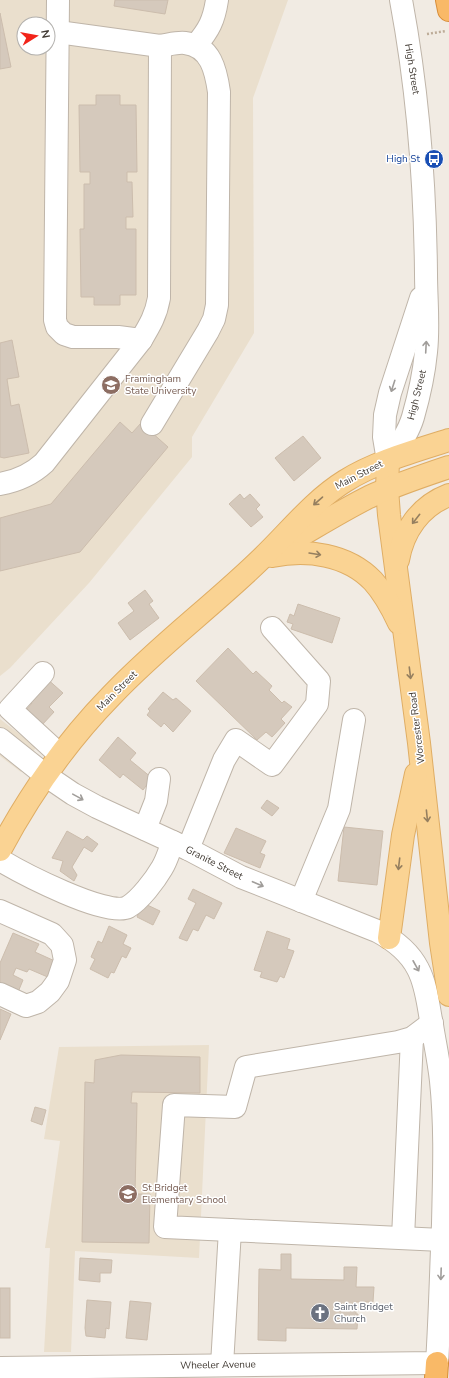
<svg xmlns="http://www.w3.org/2000/svg" width="449" height="1378" viewBox="0 0 449 1378" font-family="'Nunito Sans',sans-serif">
  <style>
    .education { fill: #eadfcd; fill-rule: evenodd }
    .building { fill: #d5c9bc; stroke: #ccbdad }
    .lines { fill: none; stroke-linecap: round; stroke-linejoin: round }
    .minor-casing { stroke: #bfb5a9; stroke-width: 24 }
    .major-casing { stroke: #dfad64; stroke-width: 24 }
    .highway-casing { stroke: #d78c37; stroke-width: 24 }
    .path { stroke: #bdac98; stroke-width: 2.5; stroke-dasharray: 2 2; stroke-linecap: butt }
    .minor { stroke: #fff; stroke-width: 22 }
    .major { stroke: #fad393; stroke-width: 22 }
    .highway { stroke: #f9b967; stroke-width: 22 }
    .oneway { stroke: #a09d9a }
    .oneway2 { stroke: #957f5f }
    .labels { text-anchor: middle; dominant-baseline: central; stroke-width: 3; stroke-linejoin: round; paint-order: stroke }
    .street-label { font-size: 10px; fill: #423b34; stroke: #fff }
    .transit-label { font-size: 10px; fill: #164399; stroke: #fff; text-anchor: end }
    .education-label { font-size: 10px; fill: #785e54; stroke: #fff; text-anchor: start }
    .worship-label { font-size: 10px; fill: #5b616d; stroke: #fff; text-anchor: start }
  </style>
  <rect width="100%" height="100%" fill="#f1ebe3"/>
  <!-- education -->
  <g class="education">
    <path d="M0 0H288L253 98 254 333 192 437V457L89 583 10 668 0 676ZM24 24H48V48H24Z"/>
    <polygon points="0,719 36,747 21,772 0,756"/>
    <polygon points="209,1045 199,1258 75,1251 71,1352 44,1352 50,1248 45,1248 60,1141 44,1139 59,1047"/>
  </g>
  <!-- building -->
  <g class="building">
    <polygon points="115,0 168,0 165,14 114,6"/>
    <polygon points="0,13 11,67 0,69"/>
    <polygon points="96,95 120,95 120,105 136,105 137,172 127,172 127,182 132,182 133,217 126,217 126,229 136,229 136,295 120,295 120,305 94,305 94,297 81,297 80,229 84,229 84,184 90,184 90,172 80,172 79,105 96,105"/>
    <polygon points="12,340 19,377 7,379 11,406 19,404 29,453 4,458 0,457 0,343"/>
    <polygon points="120,422 132,433 141,423 168,447 80,552 0,571 0,518 51,504"/>
    <polygon points="303,436 321,458 294,481 275,458"/>
    <polygon points="240,494 244,499 250,494 260,505 256,509 263,517 251,527 229,504"/>
    <polygon points="145,590 153,601 149,604 159,618 130,640 118,623 134,611 128,603"/>
    <polygon points="298,604 340,618 332,643 291,629 293,624 287,622 290,614 294,616"/>
    <polygon points="228,648 253,674 256,671 272,686 269,690 282,703 284,701 292,707 281,719 285,723 272,737 266,732 257,740 196,681"/>
    <polygon points="45,677 63,693 49,707 54,712 42,725 26,710 32,703 26,699"/>
    <polygon points="163,692 173,700 176,698 191,711 173,732 164,723 161,727 147,715 150,711 148,709"/>
    <polygon points="118,737 136,753 130,760 152,778 143,790 123,774 120,778 99,760"/>
    <polygon points="267,800 279,808 272,816 261,808"/>
    <polygon points="344,827 383,831 377,885 338,881"/>
    <polygon points="236,828 266,841 260,853 265,855 260,868 224,853"/>
    <polygon points="67,831 83,840 87,836 98,844 92,852 84,847 72,867 77,875 74,881 60,871 63,861 52,858"/>
    <polygon points="193,889 222,903 214,919 206,915 198,931 193,929 187,941 179,938 196,903 188,899"/>
    <polygon points="143,903 160,911 153,925 137,917"/>
    <polygon points="109,926 127,935 123,944 131,948 126,958 122,956 114,973 111,972 108,978 90,969 95,959 91,957 98,941 102,943"/>
    <polygon points="267,931 290,939 287,949 294,951 284,978 280,976 277,982 260,977 262,972 254,970"/>
    <polygon points="13,933 39,944 35,952 57,962 50,978 29,969 27,972 16,968 13,975 23,980 16,997 0,990 0,963"/>
    <polygon points="0,1009 11,1014 0,1040"/>
    <polygon points="121,1055 200,1057 200,1093 132,1092 131,1103 137,1103 135,1194 150,1194 149,1243 82,1242 85,1082 94,1083 95,1060"/>
    <polygon points="35,1107 46,1110 42,1125 31,1121"/>
    <polygon points="281,1254 291,1254 291,1279 344,1280 344,1267 357,1267 356,1287 374,1287 373,1302 356,1302 356,1314 358,1314 357,1329 286,1328 286,1341 258,1340 259,1269 281,1270"/>
    <polygon points="80,1258 112,1260 111,1273 100,1273 100,1282 79,1280"/>
    <rect x="0" y="1288" width="10" height="50"/>
    <polygon points="87,1300 111,1302 109,1329 106,1328 105,1338 86,1336 85,1328"/>
    <polygon points="130,1301 151,1303 147,1340 126,1338"/>
  </g>
  <g class="lines">
    <defs>
      <g id="minor">
        <polyline points="58,0 55,320 57,327 64,334 73,337 118,337 141,340"/>
        <path d="M196 45C209 30 214 20 217 0"/>
        <path d="M152 424 208 331 214 319 217 305 219 92C216 71 211 46 185 43 177 42 168 45 160 46"/>
        <path d="M388 461C398 448 408 434 413 417 419 396 424 373 426 352 429 326 426 299 426 273 425 181 418 91 401 0"/>
        <polyline points="388,461 384,437 385,415 390,393 421,298"/>
        <path d="M0 484C17 481 31 475 44 463L141 340C150 325 156 315 159 298L160 46 58 32"/>
        <polyline points="43,673 10,709 60,755"/>
        <path d="M0 739 45 775 73 794 97 807 188 849 241 877 377 931C394 940 409 951 418 969 427 986 428 1006 432 1025 435 1044 439 1062 441 1081 446 1129 444 1176 443 1224 441 1270 440 1316 437 1363L0 1368"/>
        <polyline points="145,829 156,801 159,779"/>
        <polyline points="188,849 224,760 236,740 272,765 317,704 319,681 272,628"/>
        <path d="M0 860C20 872 107 918 128 907 140 900 155 880 162 868 167 860 169 851 173 842"/>
        <polyline points="301,901 339,809 354,720"/>
        <polyline points="0,911 52,934 62,945 65,960 58,981 50,992 38,1002 26,1006 0,994"/>
        <polyline points="230,1230 165,1227 174,1105 235,1107 246,1067 398,1042 412,1038 432,1023"/>
        <polyline points="403,1238 412,1038"/>
        <polyline points="222,1365 230,1230 442,1240"/>
      </g>
      <g id="major">
        <polyline points="388,461 387,489 389,515 419,743 441,943 449,995"/>
        <path d="M286 544C314 528 341 511 369 497 395 485 422 476 449 467"/>
        <path d="M272 556C307 549 347 554 373 581 384 593 392 608 399 623"/>
        <path d="M398 560C403 531 420 506 449 495"/>
        <path d="M0 850C30 794 67 741 111 696 158 646 214 605 263 557 290 531 313 501 345 481 375 462 415 451 449 440"/>
        <polyline points="389,938 403,835 416,774"/>
      </g>
      <g id="highway">
        <polyline points="447,0 449,10"/>
        <polyline points="436,1378 437,1363"/>
      </g>
    </defs>
    <!-- minor casing -->
    <use href="#minor" class="minor-casing"/>
    <!-- major casing -->
    <use href="#major" class="major-casing"/>
    <!-- highway casing -->
    <use href="#highway" class="highway-casing"/>
    <!-- path -->
    <polyline class="path" points="427,34 446,31"/>
    <!-- minor -->
    <use href="#minor" class="minor"/>
    <!-- major -->
    <use href="#major" class="major"/>
    <!-- highway -->
    <use href="#highway" class="highway"/>
  </g>
  <!-- one-way arrows -->
  <defs><path id="oneway-shaft" d="M-6 0H5M1.5-3L5.5 0L1.5 3" fill="none" stroke-width="1.6" stroke-linecap="round" stroke-linejoin="round"/></defs>
  <g class="oneway">
    <use href="#oneway-shaft" transform="translate(426 347) rotate(-87)"/>
    <use href="#oneway-shaft" transform="translate(393 386) rotate(108)"/>
    <use href="#oneway-shaft" transform="translate(78 797) rotate(29)"/>
    <use href="#oneway-shaft" transform="translate(258 884) rotate(23)"/>
    <use href="#oneway-shaft" transform="translate(416 966) rotate(61)"/>
    <use href="#oneway-shaft" transform="translate(441 1274) rotate(92)"/>
  </g>
  <g class="oneway2">
    <use href="#oneway-shaft" transform="translate(318 501) rotate(139)"/>
    <use href="#oneway-shaft" transform="translate(416 519) rotate(128)"/>
    <use href="#oneway-shaft" transform="translate(315 554) rotate(9)"/>
    <use href="#oneway-shaft" transform="translate(410 673) rotate(83)"/>
    <use href="#oneway-shaft" transform="translate(427 816) rotate(84)"/>
    <use href="#oneway-shaft" transform="translate(399 864) rotate(97)"/>
  </g>
  <!-- icons -->
  <defs>
    <symbol id="bus-disc" viewBox="-11 -11 22 22"><circle r="9.5" fill="#1a4fb4" stroke="#fff"/><path d="M-5-6H5V4H4V6H2V4H-2V6H-4V4H-5ZM-3.5-4V0h7V-4ZM-3.5 1.2v1.5H-2V1.2ZM2 1.2v1.5H3.5V1.2Z" fill="#fff"/></symbol>
    <symbol id="university-disc" viewBox="-11 -11 22 22"><circle r="9.5" fill="#8d6e63" stroke="#fff"/><path d="M0-5L7-2L0 1L-7-2ZM-4 1L0 2.5L4 1V4Q0 6-4 4Z" fill="#fff"/></symbol>
    <symbol id="school-disc" viewBox="-11 -11 22 22"><circle r="9.5" fill="#8d6e63" stroke="#fff"/><path d="M0-5L7-2L0 1L-7-2ZM-4 1L0 2.5L4 1V4Q0 6-4 4Z" fill="#fff"/></symbol>
    <symbol id="church-disc" viewBox="-11 -11 22 22"><circle r="9.5" fill="#6b7280" stroke="#fff"/><path d="M-1.2-6h2.4v3.5h3.3v2.4h-3.3V6h-2.4V-.1h-3.3v-2.4h3.3Z" fill="#fff"/></symbol>
  </defs>
  <g fill-rule="evenodd">
    <use href="#bus-disc" x="423" y="148" width="22" height="22"/>
    <use href="#university-disc" x="100" y="374" width="22" height="22"/>
    <use href="#school-disc" x="117" y="1183" width="22" height="22"/>
    <use href="#church-disc" x="309" y="1302" width="22" height="22"/>
  </g>
  <g class="labels">
    <!-- street labels -->
    <g class="street-label">
      <text transform="translate(412 69) rotate(81)">High Street</text>
      <text transform="translate(417 395) rotate(-76)">High Street</text>
      <text transform="translate(359 475) rotate(-27)">Main Street</text>
      <text transform="translate(117 691) rotate(-45)">Main Street</text>
      <text transform="translate(417 728) rotate(-97)">Worcester Road</text>
      <text transform="translate(214 863) rotate(27)">Granite Street</text>
      <text transform="translate(218 1365) rotate(-1)">Wheeler Avenue</text>
    </g>
    <!-- transit labels -->
    <g class="transit-label">
      <text x="420" y="159">High St</text>
    </g>
    <!-- education labels -->
    <g class="education-label">
      <text x="125" y="379">Framingham<tspan x="125" dy="12">State University</tspan></text>
      <text x="142" y="1188">St Bridget<tspan x="142" dy="12">Elementary School</tspan></text>
    </g>
    <!-- worship labels -->
    <g class="worship-label">
      <text x="334" y="1307">Saint Bridget<tspan x="334" dy="12">Church</tspan></text>
    </g>
  </g>
  <!-- north arrow -->
  <g transform="translate(36 36) rotate(79)"><circle r="19" fill="#ffffff" stroke="#b3b1ae"/>
  <path d="M0-3L7 15L0 10L-7 15Z" fill="#f22419"/>
  <text y="-6" font-size="11" font-weight="bold" text-anchor="middle" fill="#423b34">N</text>
  </g>
</svg>
